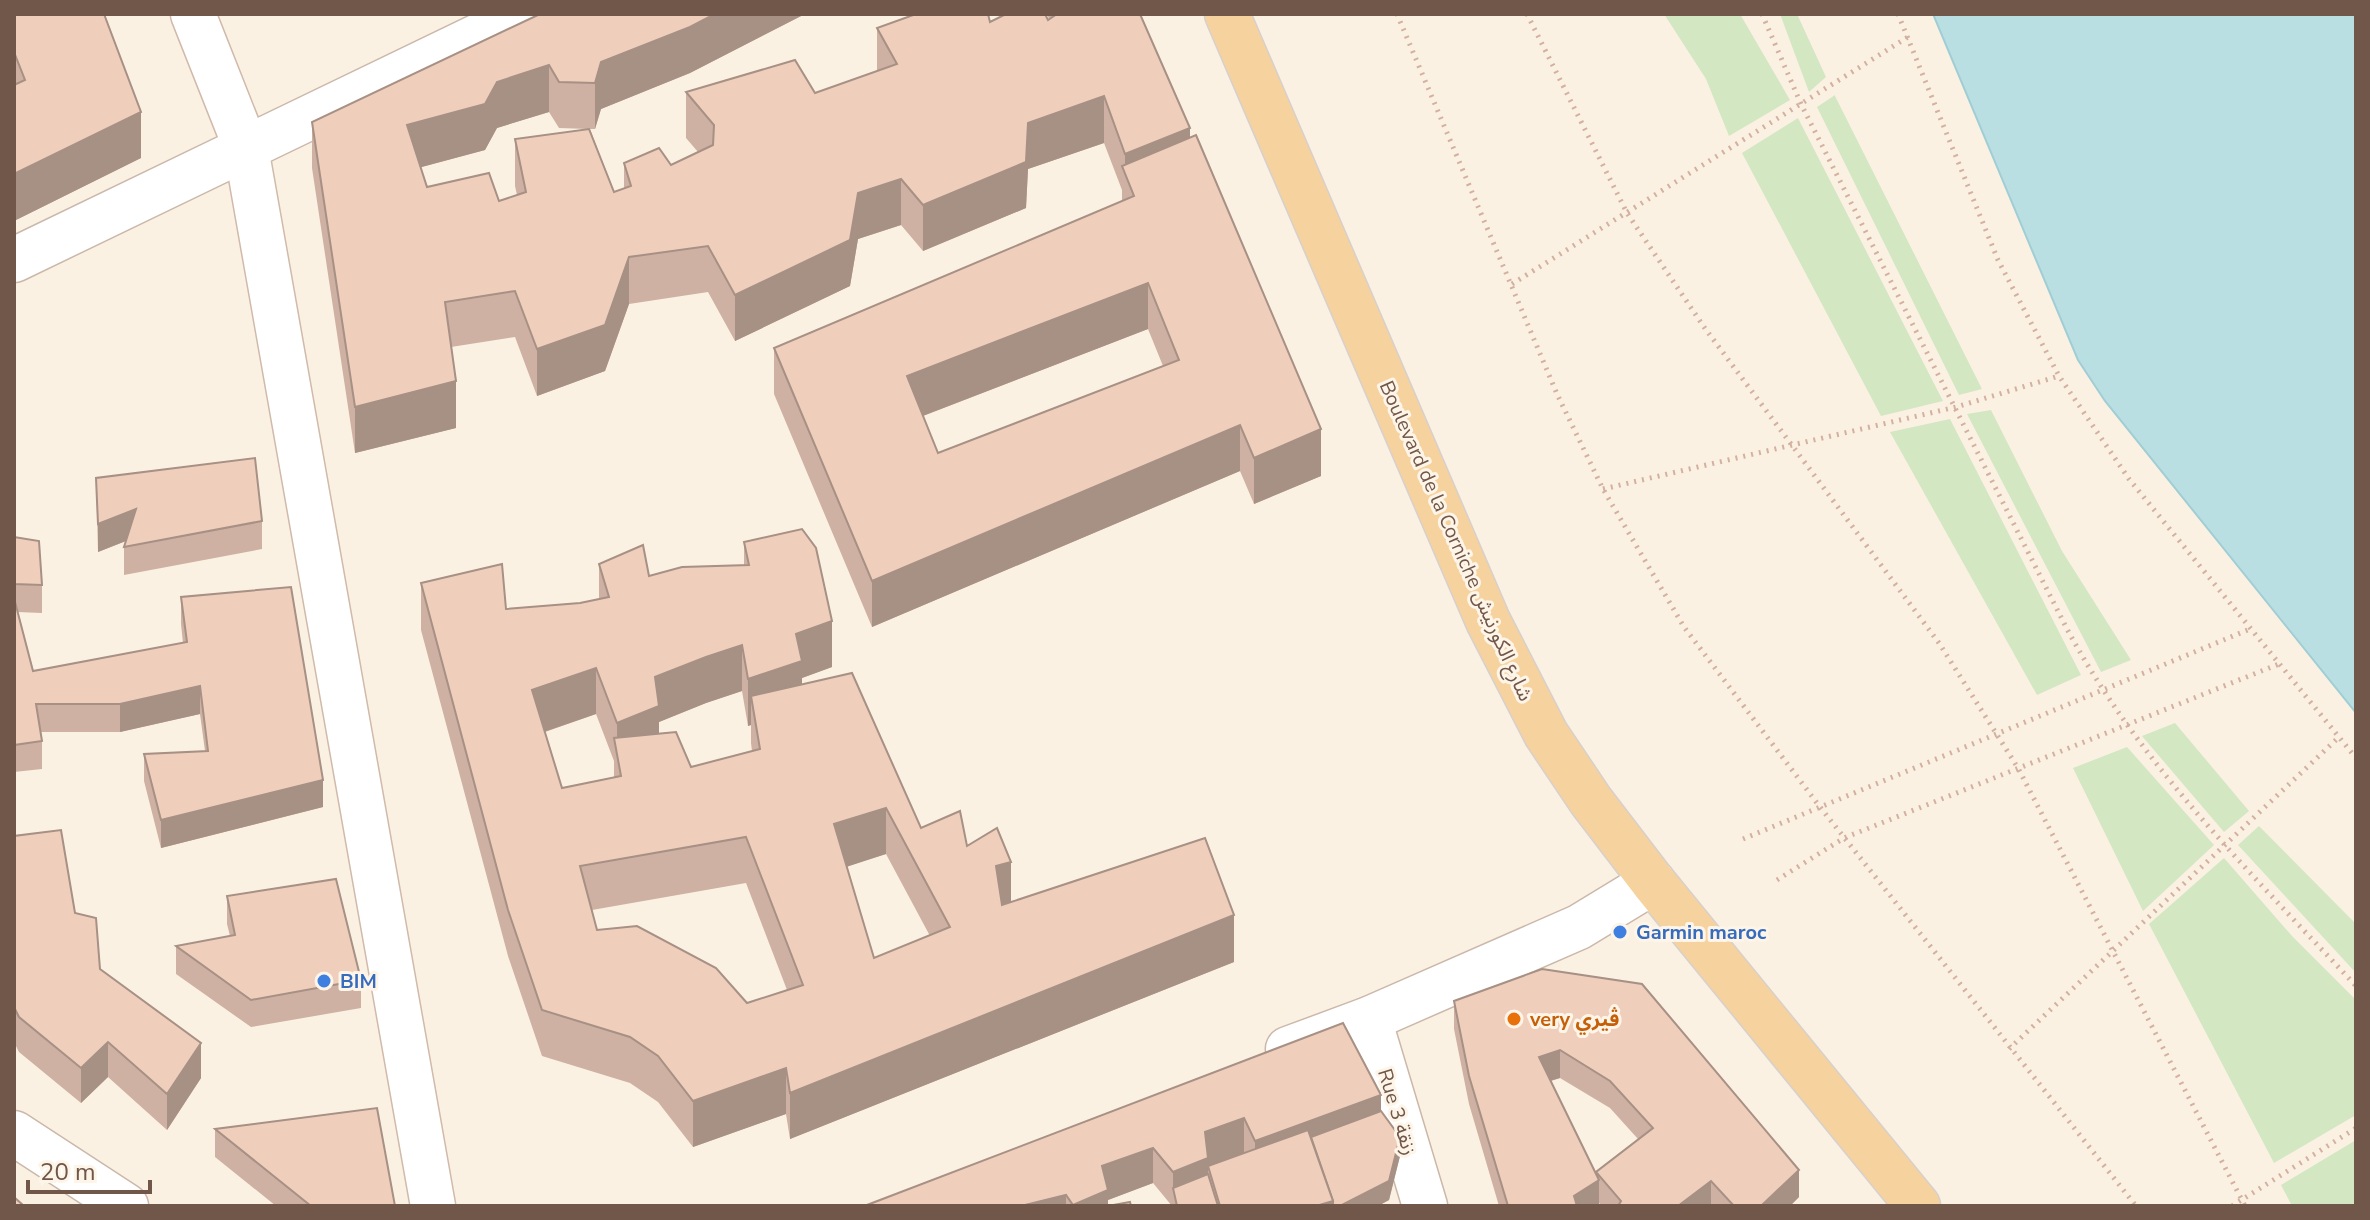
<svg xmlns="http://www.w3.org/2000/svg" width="2370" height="1220" viewBox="0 0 2370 1220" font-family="'Nunito Sans','Noto Sans Arabic',sans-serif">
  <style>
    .green { fill: #d3e7c2 }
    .water { fill: #b9dfe3; stroke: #a0ced4; stroke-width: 2 }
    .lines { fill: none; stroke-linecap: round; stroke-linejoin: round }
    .street-casing { stroke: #cbb8aa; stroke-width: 47 }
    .secondary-casing { stroke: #d0baab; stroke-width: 47 }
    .primary-casing { stroke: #d7d0cc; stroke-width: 47 }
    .path { stroke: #d3b1a0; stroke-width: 5; stroke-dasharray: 2 6; stroke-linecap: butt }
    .street { stroke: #fff; stroke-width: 44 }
    .secondary { stroke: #fff; stroke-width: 44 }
    .primary { stroke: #f6d29e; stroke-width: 44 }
    .wall { fill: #ceb1a2; fill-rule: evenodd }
    .shaded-wall { fill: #a79084 }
    .building { fill: #efcebc; stroke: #a79084; stroke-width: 2; fill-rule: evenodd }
    .shop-dot { fill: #3f7fe0; stroke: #fef5e9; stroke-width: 3 }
    .food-dot { fill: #e8710a; stroke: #fef5e9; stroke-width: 3 }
    .labels { text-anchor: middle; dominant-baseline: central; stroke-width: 6; stroke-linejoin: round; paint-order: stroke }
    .street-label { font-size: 20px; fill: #71574a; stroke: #fef5e9 }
    .shop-label { font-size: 20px; font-weight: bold; fill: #366cbe; stroke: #fef5e9; text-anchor: start }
    .food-label { font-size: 20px; font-weight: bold; fill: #c56008; stroke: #fef5e9; text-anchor: start }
  </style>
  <rect width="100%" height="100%" fill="#fbf1e3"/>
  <!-- green -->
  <g class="green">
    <polygon points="1664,14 1740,14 1790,100 1729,136 1706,79"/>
    <polygon points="1780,14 1797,14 1826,77 1809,92"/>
    <polygon points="1835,95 1835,96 1982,389 1959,395 1817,107"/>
    <polygon points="1798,118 1943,401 1881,416 1742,153"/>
    <polygon points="1991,410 2062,551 2131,660 2101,672 1967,414"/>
    <polygon points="1950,419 2081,675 2037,695 1890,432"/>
    <polygon points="2175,723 2249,811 2224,832 2142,736"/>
    <polygon points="2127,747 2214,845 2143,911 2073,768"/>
    <polygon points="2259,826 2356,924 2356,973 2238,845"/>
    <polygon points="2224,858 2292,936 2356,1000 2356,1115 2274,1163 2149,924"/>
    <polygon points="2356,1140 2356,1206 2292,1206 2281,1185"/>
  </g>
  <!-- water -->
  <polygon class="water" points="1933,14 2356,14 2356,713 2105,401 2078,360"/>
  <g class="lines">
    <defs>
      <g id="street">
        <polyline points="14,260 524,14"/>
        <polyline points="1369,1019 1425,1206"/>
        <polyline points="1288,1049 1369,1019 1579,927 1653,882"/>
        <polyline points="14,1133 126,1206"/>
      </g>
      <polyline id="secondary" points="193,14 246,148 433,1206"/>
      <polyline id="primary" points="1227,14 1488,621 1546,734 1591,801 1653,882 1918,1206"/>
    </defs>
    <!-- street casing -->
    <use href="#street" class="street-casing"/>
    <!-- secondary casing -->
    <use href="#secondary" class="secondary-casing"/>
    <!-- primary casing -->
    <use href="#primary" class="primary-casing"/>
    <!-- path -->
    <g class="path">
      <polyline points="1397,14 1557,394 1603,489 1684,627 1820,807 2136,1206"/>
      <polyline points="1527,14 1627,213 1704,327 1939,643 2018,768 2245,1206"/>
      <path d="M1762 14 1801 104 2067 629C2141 766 2251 873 2356 986"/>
      <polyline points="1898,14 1998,260 2059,376 2129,479 2356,758"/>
      <polyline points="1512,284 1908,37"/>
      <polyline points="1603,489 1956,407 2059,376"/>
      <polyline points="1743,839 2250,629"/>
      <polyline points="1777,880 1844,838 2279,664"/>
      <polyline points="2009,1049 2339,737"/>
      <polyline points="2232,1206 2356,1128"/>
    </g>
    <!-- street -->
    <use href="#street" class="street"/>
    <!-- secondary -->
    <use href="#secondary" class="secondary"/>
    <!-- primary -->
    <use href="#primary" class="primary"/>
  </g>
  <!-- wall -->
  <g class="wall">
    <polygon points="14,14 141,158 14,221"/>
    <path d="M540 14H805L690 73 601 109 595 129H590L614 192 624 188V163L671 165 698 152 686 138V92L815 93 877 72V28L1049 19 1047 14H1140L1190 137 1321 476 1254 504 1240 471 872 627 774 394V348L1122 201V190L1104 143 1028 169 1026 208 923 251 901 225 858 239 850 286 735 341 708 292 629 304 605 371 537 396 515 337 451 347 456 428 355 453 312 168V122ZM549 112 559 128 588 129 515 139V186L517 195 499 201 427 187 421 167 485 150 497 128ZM1148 329 1163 366 938 453 923 416Z"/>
    <polygon points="96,478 262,521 262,549 124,575 124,547 126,541 98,552"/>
    <polygon points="14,537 42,585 42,613 17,612 33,671 183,643 181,624 181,597 323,807 161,848 144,781 144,754 205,751 200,714 120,732 41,732 42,741 42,769 14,772"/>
    <path d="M744 542 832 667 802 678V685L921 828 967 846 1011 902 1234 962 790 1139 786 1114 693 1147 658 1102 630 1083 542 1056 508 956 421 630V583L506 609 580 603 599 599V564L649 576 744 565ZM742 691 748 726 751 725V743L752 751 691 767 659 734V722L706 703ZM596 714 614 761V777L562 788 545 732ZM886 854 930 936 874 958 847 866ZM746 883 787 990 747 1003 597 930 592 910Z"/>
    <polygon points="14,836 75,913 100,969 201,1078 167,1130 108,1077 81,1103 19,1052 14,1042"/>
    <polygon points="227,896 361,980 361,1008 251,1027 176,974 176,946 230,936 227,924"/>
    <path d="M1542 969 1799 1197 1790 1206H1602L1599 1203V1206H1499L1469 1104 1454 1029V1001ZM1560 1078 1610 1108 1638 1139 1596 1172V1174L1551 1081Z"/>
    <polygon points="1343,1023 1400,1156 1389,1200 1378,1206 1172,1206 1153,1183 1108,1200 1108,1206 1131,1206 867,1206"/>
    <polygon points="215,1129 395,1206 276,1206 215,1157"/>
  </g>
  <!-- shaded-wall -->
  <g class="shaded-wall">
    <polygon points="715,14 805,14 690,73 601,109 595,129 595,83 601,62"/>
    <polygon points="549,65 549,112 497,128 485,150 407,171 407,125 497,82"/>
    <polygon points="1104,96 1104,143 1028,169 1026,208 923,251 923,205 1028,123"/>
    <polygon points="141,112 141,158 14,221 14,174"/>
    <polygon points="1190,128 1190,174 1125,176 1125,154"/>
    <polygon points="901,179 901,225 858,239 850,286 735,341 735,295 858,193"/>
    <polygon points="629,257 629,304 605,371 537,396 537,349"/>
    <polygon points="1148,283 1148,329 907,422 907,376"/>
    <polygon points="456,381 456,428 355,453 355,407"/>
    <polygon points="1240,425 1240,471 872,627 872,581"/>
    <polygon points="1321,429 1321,476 1254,504 1254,458"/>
    <polygon points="136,509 136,537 98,552 98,524"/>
    <polygon points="832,621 832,667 802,678 802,708 751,696 751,725 748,726 748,679 796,634"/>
    <polygon points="742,645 742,691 706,703 659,722 659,753 617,756 617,723 655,677 706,657"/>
    <polygon points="596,668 596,714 532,736 532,690"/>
    <polygon points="200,686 200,714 120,732 120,704"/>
    <polygon points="323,780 323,807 161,848 161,820"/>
    <polygon points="886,808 886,854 834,871 834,824"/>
    <polygon points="1011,862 1011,908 996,912 996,866"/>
    <polygon points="1234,915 1234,962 790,1139 790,1093"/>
    <polygon points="108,1042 108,1077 81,1103 81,1068"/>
    <polygon points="201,1043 201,1078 167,1130 167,1094"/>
    <polygon points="1560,1050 1560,1078 1539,1084 1539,1057"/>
    <polygon points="786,1068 786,1114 693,1147 693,1101"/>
    <polygon points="1381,1095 1381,1130 1255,1177 1255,1141"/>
    <polygon points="1244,1118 1244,1153 1208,1166 1208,1194 1173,1188 1173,1172 1205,1132"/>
    <polygon points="1400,1137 1400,1156 1389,1200 1378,1206 1340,1206"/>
    <polygon points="1153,1148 1153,1183 1108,1200 1108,1206 1073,1206 1102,1166"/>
    <polygon points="1799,1170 1799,1197 1790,1206 1761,1206"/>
    <polygon points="1599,1180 1599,1206 1574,1206 1574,1196"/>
    <polygon points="1711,1181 1711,1206 1678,1206"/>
    <polygon points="1066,1195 1066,1206 1021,1206"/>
    <polygon points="1333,1201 1333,1206 1316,1206"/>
  </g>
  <!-- building -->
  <g class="building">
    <polygon points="14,14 104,14 141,112 14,174 14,85 25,80 14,52"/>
    <polygon points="540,14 715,14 690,27 601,62 595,83 559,82 549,65 497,82 485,104 407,125 427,187 489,173 499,201 526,192 515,139 589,129 614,192 631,186 624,163 659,148 671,165 713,145 714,125 686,92 795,60 815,93 897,64 877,28 916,14 988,14 990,22 1006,14 1045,14 1048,20 1057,14 1140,14 1190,128 1125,154 1104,96 1028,123 1026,162 923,205 901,179 858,193 850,240 735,295 708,246 629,257 605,325 537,349 515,291 445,302 456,381 355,407 312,122"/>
    <path d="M1196 135 1321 429 1254 458 1240 425 872 581 774 348 1134 196 1122 166ZM1148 283 1179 360 938 453 907 376Z"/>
    <polygon points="255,458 262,521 124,547 136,509 98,524 96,478"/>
    <path d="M802 529 816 548 832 621 796 634 802 661 748 679 742 645 706 657 655 677 659 706 617 723 596 668 532 690 562 788 621 776 614 738 676 732 691 767 760 749 751 696 852 673 921 828 960 811 967 846 997 828 1011 862 996 866 1002 905 1205 838 1234 915 790 1093 786 1068 693 1101 658 1056 630 1037 542 1010 508 910 421 583 502 564 506 609 580 603 609 597 599 564 643 545 649 576 682 567 749 565 744 542ZM886 808 950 927 874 958 834 824ZM746 837 803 985 747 1003 716 968 637 926 597 930 580 866Z"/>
    <polygon points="14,537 39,541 42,585 14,584"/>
    <polygon points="291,587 323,780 161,820 144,754 208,751 200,686 120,704 36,704 42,741 14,745 14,598 33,671 187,642 181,597"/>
    <polygon points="61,830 75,913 96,918 100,969 201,1043 167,1094 108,1042 81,1068 19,1017 14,1007 14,836"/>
    <polygon points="336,879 361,980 251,1000 176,946 235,935 227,896"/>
    <polygon points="1542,969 1642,984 1799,1170 1761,1206 1734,1206 1711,1181 1678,1206 1618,1206 1621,1201 1596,1172 1653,1128 1610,1081 1560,1050 1539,1057 1599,1180 1574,1196 1577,1206 1508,1206 1469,1076 1454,1001"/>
    <polygon points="1343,1023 1381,1095 1255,1141 1244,1118 1205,1132 1208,1158 1173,1172 1153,1148 1102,1166 1108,1190 1073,1205 1066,1195 1021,1206 868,1206 867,1205"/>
    <polygon points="377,1108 395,1206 311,1206 215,1129"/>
    <polygon points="1381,1111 1400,1137 1389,1181 1340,1206 1333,1206 1333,1201 1311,1137"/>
    <polygon points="1308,1130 1333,1201 1316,1206 1220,1206 1208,1166"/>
    <polygon points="1208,1174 1218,1206 1177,1206 1173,1188"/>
    <polygon points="14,1197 24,1206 14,1206"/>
    <polygon points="1130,1202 1131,1206 1107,1206 1108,1206"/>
  </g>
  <!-- markers -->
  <g class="shop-dot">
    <circle cx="1620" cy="932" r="8"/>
    <circle cx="324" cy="981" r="8"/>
  </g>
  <circle class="food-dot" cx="1514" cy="1019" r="8"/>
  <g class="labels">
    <!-- street labels -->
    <g class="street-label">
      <text transform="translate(1456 541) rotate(66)">Boulevard de la Corniche شارع الكورنيش</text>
      <text transform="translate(1397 1112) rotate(73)">Rue 3 زنقة</text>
    </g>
    <!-- shop labels -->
    <g class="shop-label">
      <text x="1636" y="932">Garmin maroc</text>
      <text x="340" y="981">BIM</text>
    </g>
    <!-- food labels -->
    <g class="food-label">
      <text x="1530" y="1019">very ڤيري</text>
    </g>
  </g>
  <!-- border -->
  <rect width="2370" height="1220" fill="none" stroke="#71574a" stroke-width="32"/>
  <!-- scale -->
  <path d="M28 1180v12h122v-12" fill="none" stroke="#71574a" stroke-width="4"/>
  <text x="40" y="1180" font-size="24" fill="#71574a" stroke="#fef5e9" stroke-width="6" paint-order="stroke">20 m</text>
</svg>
